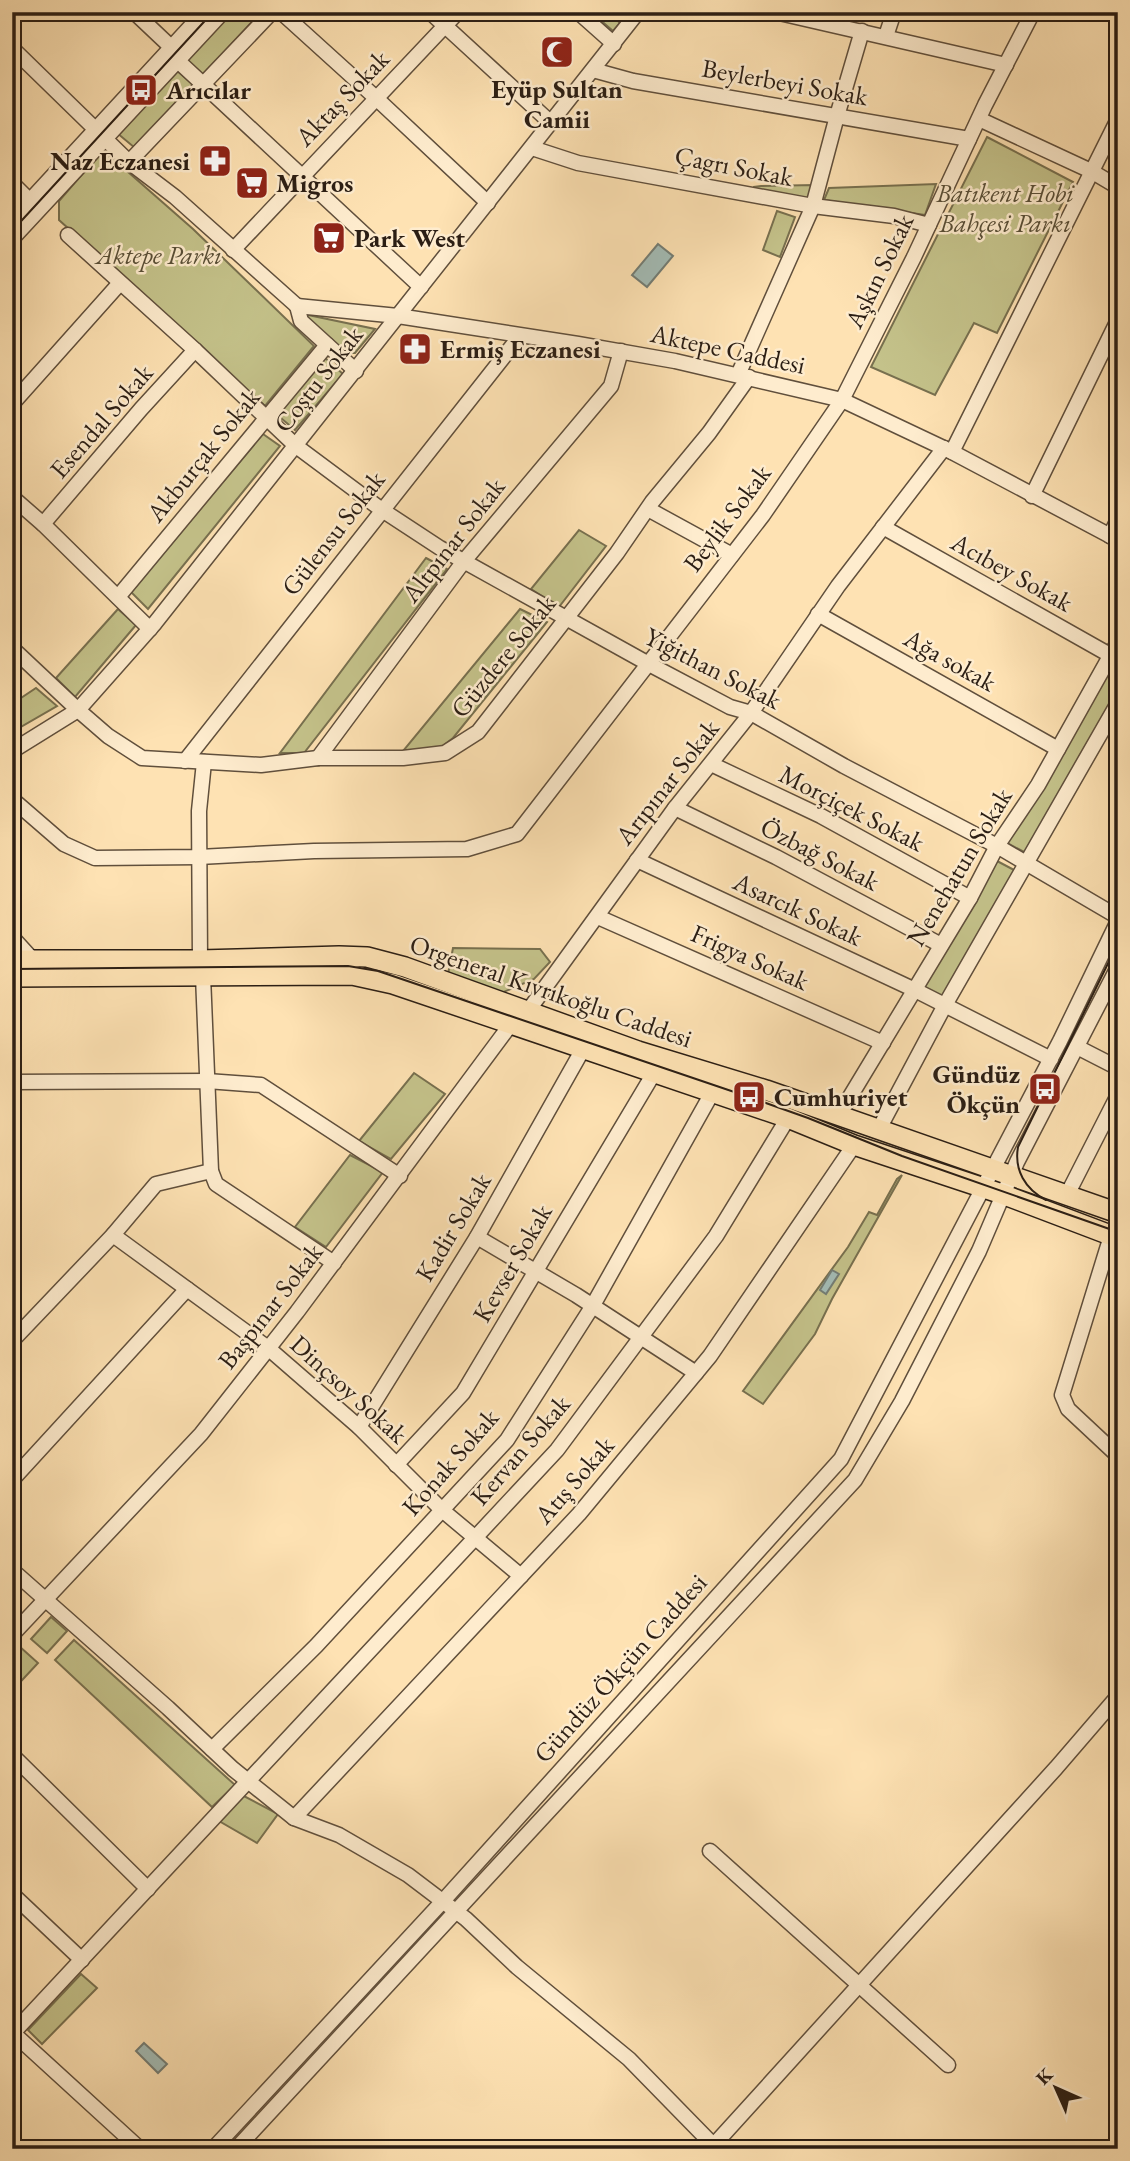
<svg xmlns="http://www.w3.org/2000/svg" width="1130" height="2161" viewBox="0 0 1130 2161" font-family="'EB Garamond',serif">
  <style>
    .green { fill: #c4c28a; stroke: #78704f; stroke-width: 2 }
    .water { fill: #a3bcb6; stroke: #737d75; stroke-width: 2 }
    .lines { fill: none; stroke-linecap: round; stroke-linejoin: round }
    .minor-casing { stroke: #604f3c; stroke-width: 17 }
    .major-casing { stroke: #2b1e14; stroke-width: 22 }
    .minor { stroke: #feecce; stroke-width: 14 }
    .major { stroke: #fee2b3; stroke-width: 19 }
    .tram { stroke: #2b1e14; stroke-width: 2 }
    .labels { text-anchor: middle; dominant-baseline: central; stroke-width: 5; stroke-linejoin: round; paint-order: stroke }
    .street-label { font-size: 26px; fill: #2b1e14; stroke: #feecce }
    .poi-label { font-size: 26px; font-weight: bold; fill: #2b1e14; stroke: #feecce; text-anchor: start }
    .park-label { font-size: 26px; font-style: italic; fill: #594f37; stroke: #feecce }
  </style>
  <rect width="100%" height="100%" fill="#fee2b3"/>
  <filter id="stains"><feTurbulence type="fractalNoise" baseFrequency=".00286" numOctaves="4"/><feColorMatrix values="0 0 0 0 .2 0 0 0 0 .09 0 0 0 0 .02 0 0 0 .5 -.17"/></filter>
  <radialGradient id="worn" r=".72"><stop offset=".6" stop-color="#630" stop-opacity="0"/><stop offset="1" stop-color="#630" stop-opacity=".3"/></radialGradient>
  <!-- green -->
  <g class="green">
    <polygon points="227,12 261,12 202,76 183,58"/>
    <polygon points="591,12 609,12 620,23 613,31"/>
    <polygon points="176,70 194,85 135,148 117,133"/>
    <polygon points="987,137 1073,182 997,333 974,323 935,395 871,367"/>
    <polygon points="103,150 193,229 314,346 265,406 59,220 59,201"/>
    <polygon points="936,184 925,215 824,200 829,188"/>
    <polygon points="814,185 812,197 805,199 753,190 754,187 761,186"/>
    <polygon points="777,211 795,217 780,257 763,250"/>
    <polygon points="308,315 375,329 355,353 342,353 304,319"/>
    <polygon points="323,356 343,374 295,430 275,413"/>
    <polygon points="263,434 280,446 148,609 131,592"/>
    <polygon points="579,530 606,546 559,607 531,589"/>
    <polygon points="426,558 447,569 304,753 280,753"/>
    <polygon points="118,609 136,625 75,697 56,678"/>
    <polygon points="520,609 547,622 453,738 440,748 403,751"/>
    <polygon points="1106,674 1118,681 1118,695 1026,853 1007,843"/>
    <polygon points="36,688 57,706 12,732 12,704"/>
    <polygon points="997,861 1016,871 942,1000 922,989"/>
    <polygon points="453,948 540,949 550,962 534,979 499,994 448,974"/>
    <polygon points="414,1073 445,1094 391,1159 359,1141"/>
    <polygon points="350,1155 383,1172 326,1247 295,1227"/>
    <polygon points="902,1175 832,1299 815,1334 763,1404 743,1391 848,1247 869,1212 877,1215 897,1179"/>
    <polygon points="51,1617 67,1631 47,1653 31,1639"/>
    <polygon points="74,1640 235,1785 212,1807 55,1660"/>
    <polygon points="19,1646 38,1663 12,1691 12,1654"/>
    <polygon points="240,1794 278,1814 257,1843 219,1821"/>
    <polygon points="81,1974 97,1988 42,2044 28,2030"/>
  </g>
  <!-- water -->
  <g class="water">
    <polygon points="658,244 673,256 647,287 632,275"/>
    <polygon points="832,1270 839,1274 826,1294 820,1290"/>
    <polygon points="144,2043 167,2064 158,2073 136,2051"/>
  </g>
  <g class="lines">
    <defs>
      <g id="minor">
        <polyline points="134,12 171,47"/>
        <polyline points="281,12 376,98 488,203"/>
        <polyline points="430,12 551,123"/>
        <polyline points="578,12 614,44"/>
        <polyline points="775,12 1006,65"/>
        <polyline points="886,36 894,12"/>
        <polyline points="12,48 129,162 175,197 297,306"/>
        <polyline points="178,61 421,287"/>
        <polyline points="593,70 633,81 969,139"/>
        <polyline points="979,119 1091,171 1118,187"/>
        <polyline points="532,148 578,163 813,206 894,216 929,225"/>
        <polyline points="129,162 272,12"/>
        <polyline points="12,183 30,201"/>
        <polyline points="12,220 204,12"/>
        <polyline points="68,235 195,350 296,446 382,510 440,548 647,663 730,707 751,713 844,766 997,846 1118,917"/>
        <polyline points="12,239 223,12"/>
        <polyline points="233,250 458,12"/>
        <polyline points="297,306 398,316 578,344 675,361 842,400 952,452 1118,540"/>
        <polyline points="297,306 301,321 356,371"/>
        <polyline points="738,375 813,206 837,116 862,31"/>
        <polyline points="12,404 120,283"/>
        <polyline points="952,452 1118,119"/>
        <polyline points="1032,496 1118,320"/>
        <polyline points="12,497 43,524 150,629"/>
        <polyline points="648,509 732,555"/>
        <polyline points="43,524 141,409 195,350"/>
        <polyline points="883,527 1117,659"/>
        <polyline points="1110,536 1118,519"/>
        <polyline points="118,597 327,345"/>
        <polyline points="818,614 1058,749"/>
        <polyline points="12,648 78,710 108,736 142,758 261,765 318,758 403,758 445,753 478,732 617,553 652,502 709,433 749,377"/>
        <polyline points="12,751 78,710 155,623 638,12"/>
        <polyline points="318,758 464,561 611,386 621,351"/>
        <polyline points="185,761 520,336"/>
        <polyline points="711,764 821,816 970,898"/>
        <polyline points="12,799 64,844 95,858 199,857 314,851 467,849 517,834 763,515 842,400 914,257 985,105 1033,12"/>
        <polyline points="675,808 776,857 941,945"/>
        <polyline points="637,860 915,990 1051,1059"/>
        <polyline points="598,917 883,1043"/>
        <polyline points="12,937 32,959"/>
        <polyline points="200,960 199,811 204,762"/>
        <polyline points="203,976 211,1171 216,1184 334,1263"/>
        <polyline points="528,1011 675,808 751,713 838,586 944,448"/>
        <polyline points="1077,1047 1118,1068"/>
        <polyline points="12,1082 207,1081 261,1085 400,1176"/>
        <polyline points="839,1115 970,898 997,846 1038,785 1118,642"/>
        <polyline points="879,1129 945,1005 1118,703"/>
        <polyline points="1067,1195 1118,1095"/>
        <polyline points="113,1235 268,1348 359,1427 442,1510 521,1576"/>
        <polyline points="1111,1236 1062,1395 1068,1409 1114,1452"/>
        <polyline points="477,1237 576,1295 696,1373"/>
        <polyline points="12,1341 113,1235 156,1184 211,1171"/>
        <polyline points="359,1427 477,1237 583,1049"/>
        <polyline points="396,1465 463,1393 654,1073"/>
        <polyline points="12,1480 187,1289"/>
        <polyline points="12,1570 168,1708 233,1769 294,1818 339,1835 408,1875 466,1919 517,1967 629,2059 717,2149"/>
        <polyline points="1118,1572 1118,1573"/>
        <polyline points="12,1635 201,1434 297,1312 511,1024"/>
        <polyline points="212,1749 316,1646 507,1440 592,1307 712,1093"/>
        <polyline points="12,1755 148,1889"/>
        <polyline points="294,1818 579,1514 710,1356 854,1145"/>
        <polyline points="710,1851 948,2065"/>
        <polyline points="12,1894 82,1960"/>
        <polyline points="12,2032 140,2149"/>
        <polyline points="13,2033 557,1450 716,1236 788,1118"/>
        <polyline points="713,2146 1056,1768 1118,1696"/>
        <polyline points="213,2149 443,1901 841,1459 1060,1041 1118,921"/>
        <polyline points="236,2149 855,1480 902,1401 979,1251 1017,1162 1118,967"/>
      </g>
      <g id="major">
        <polyline points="12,960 200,960 339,956 367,957 405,967 638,1051 766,1090 1118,1213"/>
        <polyline points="12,977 352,975 393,984 788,1118 854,1145 1002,1194 1118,1238"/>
      </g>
    </defs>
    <!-- minor casing -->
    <use href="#minor" class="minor-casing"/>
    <!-- major casing -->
    <use href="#major" class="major-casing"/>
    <!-- minor -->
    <use href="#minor" class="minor"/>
    <!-- major -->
    <use href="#major" class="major"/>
    <!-- tram -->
    <g class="tram">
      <polyline points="12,231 213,12"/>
      <polyline points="12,969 348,966 378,971 749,1097 808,1118 902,1156 1118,1232"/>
      <path d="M1046 1200C1025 1189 1014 1170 1018 1147L1118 943"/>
    </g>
  </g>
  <!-- icons -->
  <defs>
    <symbol id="mosque-square" viewBox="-11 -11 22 22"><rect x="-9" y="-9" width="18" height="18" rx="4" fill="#8f2418" stroke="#feecce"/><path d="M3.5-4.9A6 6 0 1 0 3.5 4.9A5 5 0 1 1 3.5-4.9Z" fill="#fff"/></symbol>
    <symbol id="bus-square" viewBox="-11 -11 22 22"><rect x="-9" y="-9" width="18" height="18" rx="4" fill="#8f2418" stroke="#feecce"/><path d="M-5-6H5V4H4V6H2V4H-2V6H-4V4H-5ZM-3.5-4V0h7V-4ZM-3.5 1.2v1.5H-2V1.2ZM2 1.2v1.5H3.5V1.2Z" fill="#fff"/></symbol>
    <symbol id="pharmacy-square" viewBox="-11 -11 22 22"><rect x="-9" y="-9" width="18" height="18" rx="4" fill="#8f2418" stroke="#feecce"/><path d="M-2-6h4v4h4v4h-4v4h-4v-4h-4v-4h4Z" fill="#fff"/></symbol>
    <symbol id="supermarket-square" viewBox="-11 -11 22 22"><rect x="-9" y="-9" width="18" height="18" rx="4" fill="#8f2418" stroke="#feecce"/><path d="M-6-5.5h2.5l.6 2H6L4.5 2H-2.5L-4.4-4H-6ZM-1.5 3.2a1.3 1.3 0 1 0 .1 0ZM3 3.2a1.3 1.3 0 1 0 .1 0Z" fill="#fff"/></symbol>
  </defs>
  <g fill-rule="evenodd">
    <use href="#mosque-square" x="538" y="33" width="38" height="38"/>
    <use href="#bus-square" x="122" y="71" width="38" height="38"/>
    <use href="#pharmacy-square" x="196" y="142" width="38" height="38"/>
    <use href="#supermarket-square" x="233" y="164" width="38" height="38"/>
    <use href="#supermarket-square" x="310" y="219" width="38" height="38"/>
    <use href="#pharmacy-square" x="396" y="330" width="38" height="38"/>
    <use href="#bus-square" x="1026" y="1070" width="38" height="38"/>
    <use href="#bus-square" x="730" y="1078" width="38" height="38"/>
  </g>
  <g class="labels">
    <!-- street labels -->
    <g class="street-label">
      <text transform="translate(785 82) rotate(10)">Beylerbeyi Sokak</text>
      <text transform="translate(342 98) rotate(-46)">Aktaş Sokak</text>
      <text transform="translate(734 166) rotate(11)">Çagrı Sokak</text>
      <text transform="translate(879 271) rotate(-64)">Aşkın Sokak</text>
      <text transform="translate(728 349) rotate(12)">Aktepe Caddesi</text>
      <text transform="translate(318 379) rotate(-52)">Coştu Sokak</text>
      <text transform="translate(101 421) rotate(-49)">Esendal Sokak</text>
      <text transform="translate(203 455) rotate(-51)">Akburçak Sokak</text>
      <text transform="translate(727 518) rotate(-53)">Beylik Sokak</text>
      <text transform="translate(333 533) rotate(-52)">Gülensu Sokak</text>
      <text transform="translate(453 540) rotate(-52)">Altpınar Sokak</text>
      <text transform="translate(1012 572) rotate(29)">Acıbey Sokak</text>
      <text transform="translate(503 656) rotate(-51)">Güzdere Sokak</text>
      <text transform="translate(950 660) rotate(29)">Ağa sokak</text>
      <text transform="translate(713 668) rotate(27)">Yiğithan Sokak</text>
      <text transform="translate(667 782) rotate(-52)">Arıpınar Sokak</text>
      <text transform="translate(852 808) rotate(27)">Morçiçek Sokak</text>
      <text transform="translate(820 854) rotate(27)">Özbağ Sokak</text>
      <text transform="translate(959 867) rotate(-59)">Nenehatun Sokak</text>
      <text transform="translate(798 909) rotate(25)">Asarcık Sokak</text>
      <text transform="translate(750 957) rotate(24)">Frigya Sokak</text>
      <text transform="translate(551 991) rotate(19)">Orgeneral Kıvrıkoğlu Caddesi</text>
      <text transform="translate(453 1227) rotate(-59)">Kadir Sokak</text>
      <text transform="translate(512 1263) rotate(-60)">Kevser Sokak</text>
      <text transform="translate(270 1306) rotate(-52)">Başpınar Sokak</text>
      <text transform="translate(349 1389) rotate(42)">Dinçsoy Sokak</text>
      <text transform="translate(520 1450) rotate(-49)">Kervan Sokak</text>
      <text transform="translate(450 1462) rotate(-49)">Konak Sokak</text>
      <text transform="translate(574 1480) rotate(-49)">Atış Sokak</text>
      <text transform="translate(620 1668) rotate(-48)">Gündüz Ökçün Caddesi</text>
    </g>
    <!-- poi labels -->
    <g class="poi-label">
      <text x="557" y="89" text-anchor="middle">Eyüp Sultan<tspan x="557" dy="30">Camii</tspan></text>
      <text x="166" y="90">Arıcılar</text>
      <text x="190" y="161" text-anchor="end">Naz Eczanesi</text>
      <text x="276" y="183">Migros</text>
      <text x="354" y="238">Park West</text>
      <text x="440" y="349">Ermiş Eczanesi</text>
      <text x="1020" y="1074" text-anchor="end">Gündüz<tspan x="1020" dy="30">Ökçün</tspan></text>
      <text x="774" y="1097">Cumhuriyet</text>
    </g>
    <!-- park labels -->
    <g class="park-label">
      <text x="1005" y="193">Batıkent Hobi<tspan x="1005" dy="30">Bahçesi Parkı</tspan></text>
      <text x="159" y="255">Aktepe Parkı</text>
    </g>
  </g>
  <!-- margin -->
  <rect width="1130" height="2161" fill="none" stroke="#fee2b3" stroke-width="42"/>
  <rect x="14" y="14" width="1102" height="2133" fill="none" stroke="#2b1e14" stroke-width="3.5"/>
  <rect x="21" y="21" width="1088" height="2119" fill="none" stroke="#2b1e14" stroke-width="2"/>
  <!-- north arrow -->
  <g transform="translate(1056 2088) rotate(315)" stroke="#feecce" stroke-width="5" paint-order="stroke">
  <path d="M0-5L12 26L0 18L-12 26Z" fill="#2b1e14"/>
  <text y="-10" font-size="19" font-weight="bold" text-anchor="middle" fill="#2b1e14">K</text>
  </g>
  <rect width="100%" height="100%" filter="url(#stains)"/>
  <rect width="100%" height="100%" fill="url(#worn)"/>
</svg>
